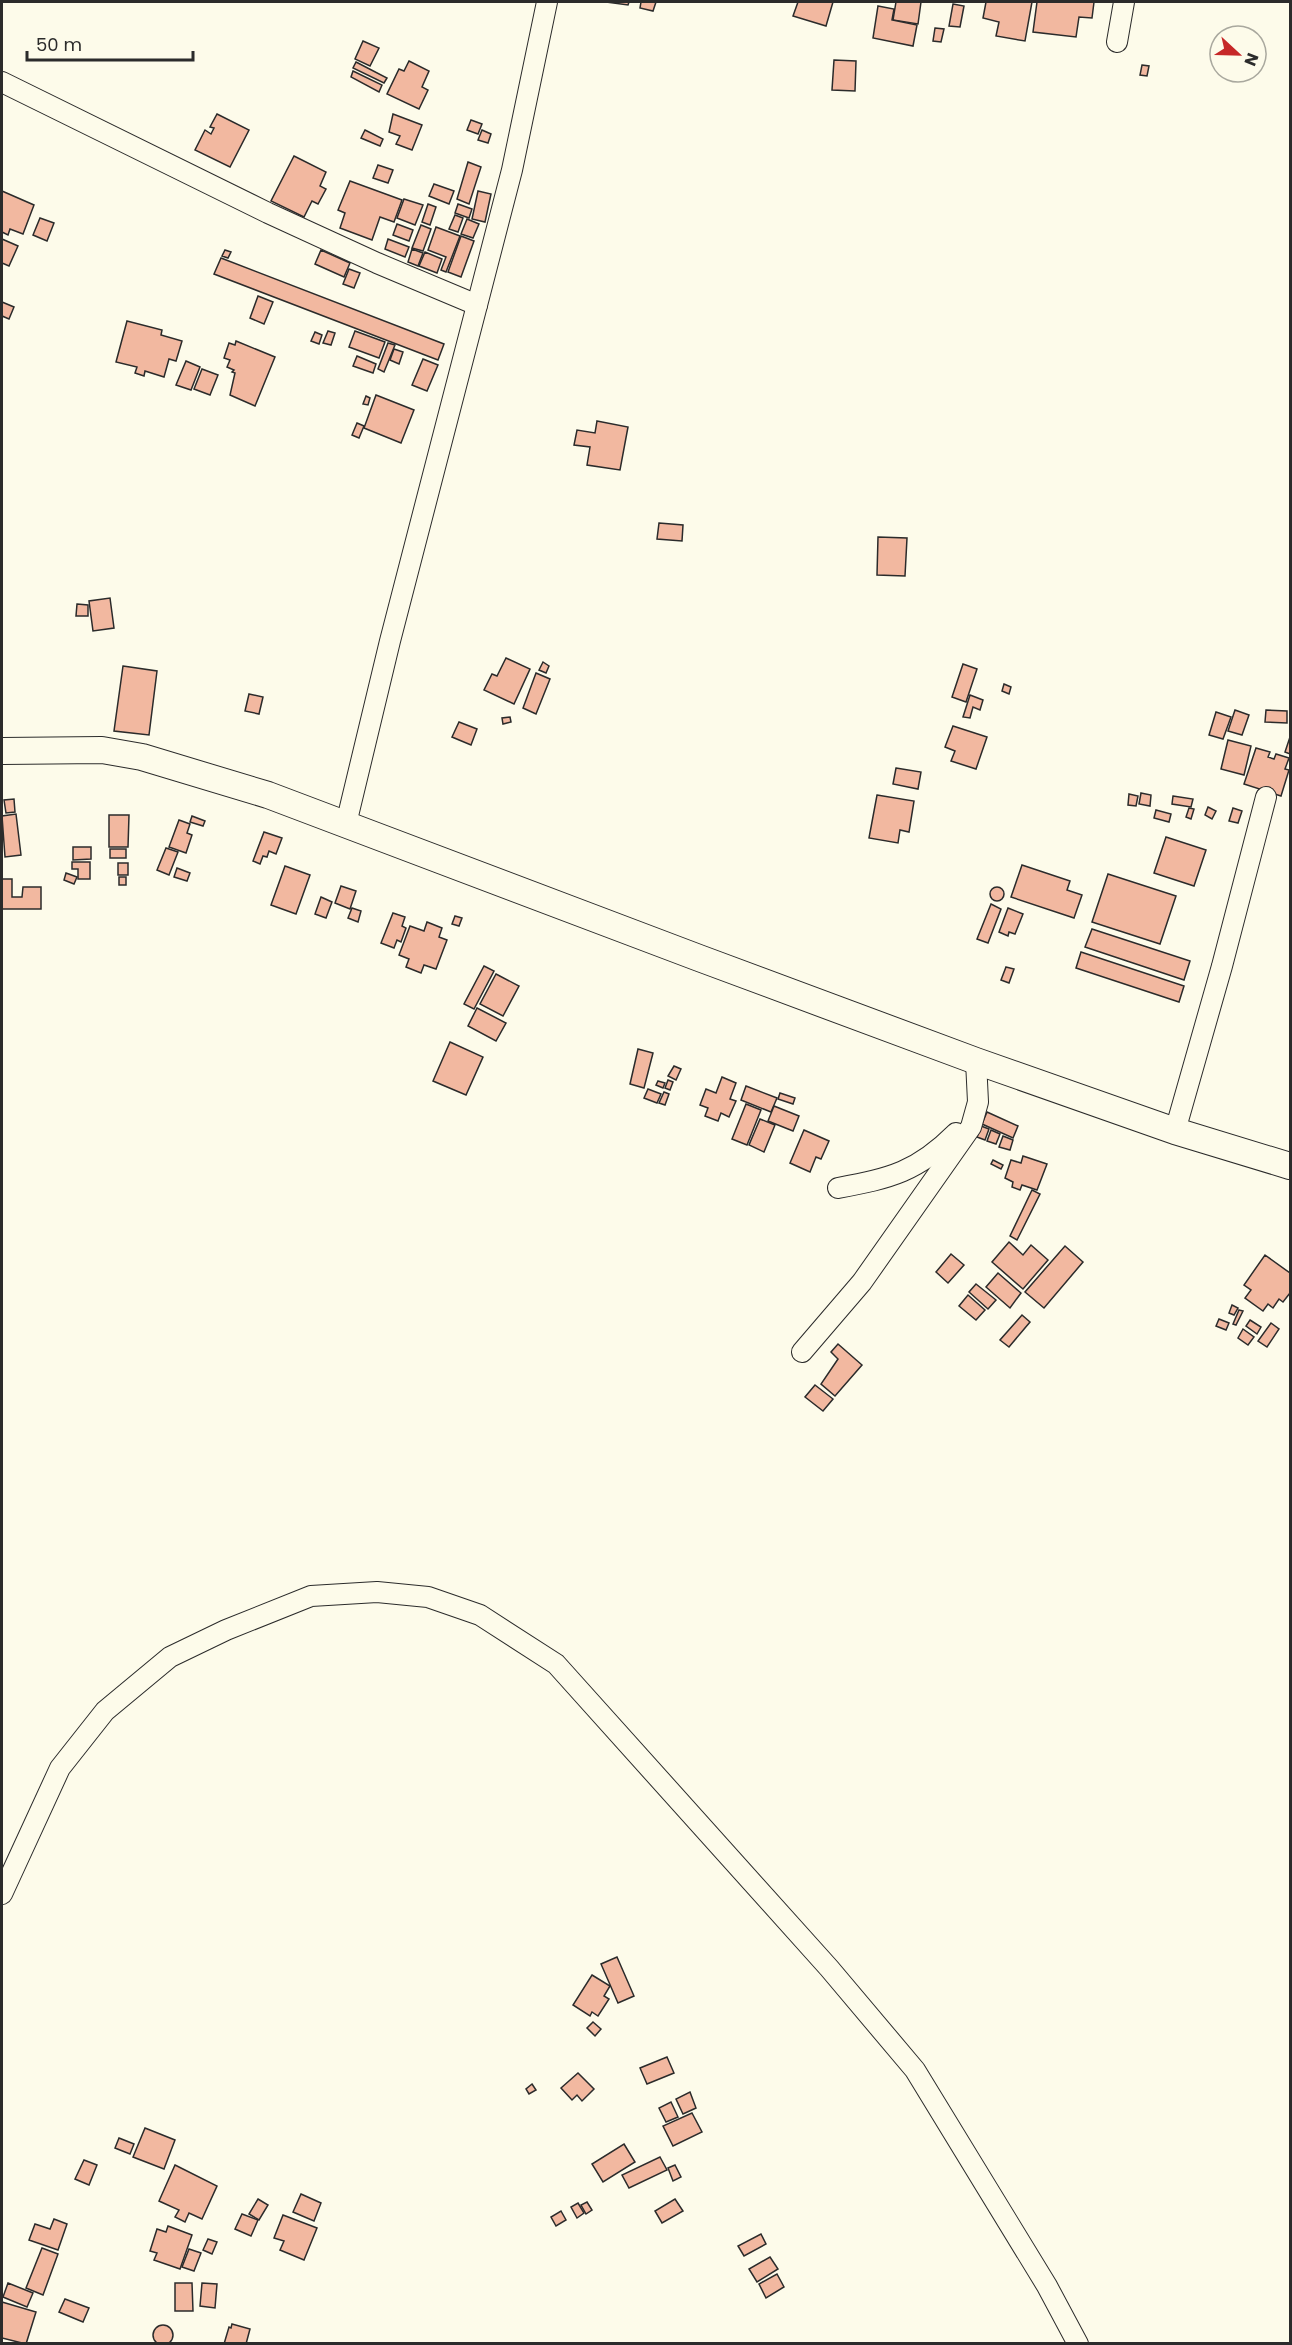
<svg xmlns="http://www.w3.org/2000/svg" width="1292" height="2345" viewBox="0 0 1292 2345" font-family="Poppins,sans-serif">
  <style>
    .building { fill: #f2b8a0; stroke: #2b2b2b; stroke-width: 1.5 }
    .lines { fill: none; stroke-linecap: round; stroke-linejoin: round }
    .minor-casing { stroke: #2b2b2b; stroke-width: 22 }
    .tertiary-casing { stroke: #2b2b2b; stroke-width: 28 }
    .minor { stroke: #fdfbea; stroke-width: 20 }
    .tertiary { stroke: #fdfbea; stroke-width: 26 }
  </style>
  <rect width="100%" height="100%" fill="#fdfbea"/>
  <!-- building -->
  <g class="building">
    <polygon points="606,2 629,2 628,5"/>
    <polygon points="641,2 656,2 653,11 640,8"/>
    <polygon points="798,2 833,2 826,26 793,16"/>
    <polygon points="896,2 921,2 918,24 893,20"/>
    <polygon points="986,2 1032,2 1025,41 996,36 999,22 983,18"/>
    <polygon points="1037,2 1094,2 1092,18 1079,17 1076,37 1033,32"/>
    <polygon points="953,4 964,6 960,27 949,26"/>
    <polygon points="878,6 894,9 892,20 917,25 913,46 873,38"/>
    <polygon points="935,28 944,29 941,42 933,41"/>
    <polygon points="363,41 379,48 370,66 355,59"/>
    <polygon points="834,60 856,61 855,91 832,90"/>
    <polygon points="409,61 429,71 422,87 428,90 419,109 387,94 399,69 404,71"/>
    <polygon points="356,62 387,78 384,83 353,68"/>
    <polygon points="1142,65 1149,66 1147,76 1140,75"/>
    <polygon points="353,71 382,85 379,92 351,77"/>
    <polygon points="217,114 249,130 230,167 195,150 205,130 211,134 214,128 210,127"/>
    <polygon points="393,114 422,125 412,150 396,144 400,136 389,132"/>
    <polygon points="471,120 482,124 478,134 467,130"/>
    <polygon points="365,130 383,139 380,146 361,138"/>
    <polygon points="482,130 491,134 488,143 478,140"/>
    <polygon points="294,156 326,172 320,186 326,189 318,204 312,201 304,217 271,201"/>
    <polygon points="468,162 481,167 469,204 457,199"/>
    <polygon points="378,165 393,170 388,183 373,178"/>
    <polygon points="350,181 402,200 394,222 380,217 372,240 340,228 345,213 338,210"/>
    <polygon points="434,184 454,191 449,204 429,196"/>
    <polygon points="2,191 34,205 23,234 10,229 8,235 2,232"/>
    <polygon points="478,191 491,194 485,222 472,219"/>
    <polygon points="404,199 423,205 415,225 397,218"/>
    <polygon points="428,204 436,207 430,225 422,222"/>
    <polygon points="458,204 472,209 469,218 455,213"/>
    <polygon points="455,215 463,218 458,232 449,229"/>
    <polygon points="40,218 54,223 47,241 33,235"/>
    <polygon points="467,219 479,224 473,238 461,234"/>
    <polygon points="397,224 413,230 409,241 393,235"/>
    <polygon points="421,225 431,229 423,251 412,248"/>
    <polygon points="436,227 460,236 446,272 441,270 446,257 428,250"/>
    <polygon points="461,236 474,241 461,277 448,272"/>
    <polygon points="2,239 18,246 9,266 2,263"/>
    <polygon points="388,239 409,247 405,257 385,249"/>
    <polygon points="412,249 423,253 418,266 408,262"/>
    <polygon points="225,250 231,252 228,258 222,256"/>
    <polygon points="321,250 350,263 344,277 315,264"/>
    <polygon points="425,252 442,259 437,273 419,266"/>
    <polygon points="221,258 444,344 438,360 214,274"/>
    <polygon points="349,269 360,273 354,288 343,284"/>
    <polygon points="258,296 273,302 264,324 250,318"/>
    <polygon points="2,302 14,307 9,319 2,316 2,318"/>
    <polygon points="127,321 162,330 161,335 182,341 176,361 169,359 164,377 145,371 144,376 135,373 137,367 116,362"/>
    <polygon points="328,331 335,333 331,345 323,343"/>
    <polygon points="355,331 385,342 379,358 349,347"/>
    <polygon points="315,332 322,335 319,344 311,341"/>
    <polygon points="236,341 275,357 255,406 230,395 235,373 232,372 234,370 227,367 230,360 224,358 229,343 235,345"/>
    <polygon points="388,343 395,345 384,372 378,369"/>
    <polygon points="394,349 403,352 399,364 390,360"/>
    <polygon points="357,356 376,364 373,373 353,366"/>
    <polygon points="423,359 438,365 427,391 412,385"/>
    <polygon points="186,361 200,367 191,390 176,385"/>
    <polygon points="202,369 218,375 210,395 194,389"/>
    <polygon points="376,395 414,410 401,443 364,428"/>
    <polygon points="366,396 370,398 368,405 363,404"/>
    <polygon points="597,421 628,427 620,470 587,465 590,447 574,445 577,430 595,433"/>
    <polygon points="357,423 364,426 359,438 352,435"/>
    <polygon points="659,523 683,525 682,541 657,539"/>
    <polygon points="878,537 907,538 905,576 877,575"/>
    <polygon points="110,598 114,628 93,631 89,601"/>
    <polygon points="77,604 88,605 88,616 76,616"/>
    <polygon points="506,658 530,669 514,704 484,690 492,674 497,676"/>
    <polygon points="543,662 549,666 546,673 539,670"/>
    <polygon points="963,664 977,669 966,702 952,697"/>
    <polygon points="123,666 157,671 149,735 114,731"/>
    <polygon points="536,673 550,679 536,714 523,708"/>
    <polygon points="1004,684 1011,687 1009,694 1002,691"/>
    <polygon points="249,694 263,697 259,714 245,711"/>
    <polygon points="970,695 983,700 980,710 973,707 970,718 963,717"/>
    <polygon points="1235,710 1249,715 1242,735 1228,731"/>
    <polygon points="1266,710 1287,711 1287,723 1265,722"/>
    <polygon points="1216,712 1231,717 1223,739 1209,735"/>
    <polygon points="510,717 511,722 503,724 502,718"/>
    <polygon points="459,722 477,729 471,745 452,737"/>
    <polygon points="953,726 987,737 976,769 951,761 955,751 945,747"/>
    <polygon points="1290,737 1290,754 1285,752"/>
    <polygon points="1228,740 1251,746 1244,775 1221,769"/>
    <polygon points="1256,748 1270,752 1268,757 1274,759 1276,754 1289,758 1285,769 1289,770 1281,796 1244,784"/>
    <polygon points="896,768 921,772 918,789 893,784"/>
    <polygon points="1141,793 1151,795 1150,806 1139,804"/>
    <polygon points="1129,794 1138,796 1136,806 1128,805"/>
    <polygon points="877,795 914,801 909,832 900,830 898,843 869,838"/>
    <polygon points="1173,796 1193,799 1191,807 1172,804"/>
    <polygon points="14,799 15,812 6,813 4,800"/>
    <polygon points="1208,807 1216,811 1212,819 1205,815"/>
    <polygon points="1189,808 1194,809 1191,819 1186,817"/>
    <polygon points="1233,808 1242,811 1238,823 1229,821"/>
    <polygon points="1156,810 1171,814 1169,822 1154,818"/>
    <polygon points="16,814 21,855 5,857 2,816"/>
    <polygon points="109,815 129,815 128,847 109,847"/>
    <polygon points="192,816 205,821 203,826 190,822"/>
    <polygon points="179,820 190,824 187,833 192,835 186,853 169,847"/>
    <polygon points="264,832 282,838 276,854 269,851 267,857 263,856 260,864 253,861"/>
    <polygon points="1166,837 1206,850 1194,886 1154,873"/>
    <polygon points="73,847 91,847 91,859 73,860"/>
    <polygon points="166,848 178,852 169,875 157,870"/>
    <rect x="110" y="849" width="16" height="9"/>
    <polygon points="2,861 2,879 12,879 12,897 22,897 23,887 41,887 41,909 2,909"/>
    <polygon points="72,862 90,862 90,879 78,879 78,869 72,869"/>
    <rect x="118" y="863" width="10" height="12"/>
    <polygon points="1022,865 1070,881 1067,890 1082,895 1074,918 1011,897"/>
    <polygon points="285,866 310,875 296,914 271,905"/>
    <polygon points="177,868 190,873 187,881 174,877"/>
    <polygon points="66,873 77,877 74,884 64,880"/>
    <polygon points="1108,874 1176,896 1160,944 1092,922"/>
    <rect x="119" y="877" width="7" height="8"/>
    <polygon points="341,886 356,891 350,909 335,903"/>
    <circle cx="997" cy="894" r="7"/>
    <polygon points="321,897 332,902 326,918 315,914"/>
    <polygon points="991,904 1001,909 988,943 977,939"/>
    <polygon points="352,908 361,911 358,922 348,918"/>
    <polygon points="1008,908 1023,914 1015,934 1009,932 1008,936 999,932"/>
    <polygon points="393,913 405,917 402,926 406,928 401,942 397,940 394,948 381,943"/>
    <polygon points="455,916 462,918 459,926 452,924"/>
    <polygon points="427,922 442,928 439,937 447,940 436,969 424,965 421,973 406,967 409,959 399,955 410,926 424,931"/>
    <polygon points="1092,929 1190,961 1184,980 1085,947"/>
    <polygon points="1081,952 1184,986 1179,1002 1076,968"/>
    <polygon points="484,966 494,971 474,1009 464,1004"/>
    <polygon points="1006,967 1014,969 1009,983 1001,980"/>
    <polygon points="496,974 519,986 503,1016 480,1004"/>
    <polygon points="477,1008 506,1023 496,1041 468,1026"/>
    <polygon points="450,1042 483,1057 466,1095 433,1081"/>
    <polygon points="638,1049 653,1053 644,1088 630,1084"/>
    <polygon points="674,1066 681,1069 676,1080 668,1076"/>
    <polygon points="722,1077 736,1083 730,1099 736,1101 729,1117 721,1113 718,1121 705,1116 708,1108 700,1105 706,1089 716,1093"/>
    <polygon points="668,1080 673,1082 670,1090 665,1088"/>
    <polygon points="658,1081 665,1083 663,1088 656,1085"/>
    <polygon points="746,1086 777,1098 771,1112 741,1100"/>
    <polygon points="648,1089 661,1094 657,1103 644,1098"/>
    <polygon points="664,1092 669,1094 665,1105 659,1103"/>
    <polygon points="780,1093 795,1098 793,1104 778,1099"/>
    <polygon points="746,1104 761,1110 747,1145 732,1139"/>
    <polygon points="774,1106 799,1116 793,1131 768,1121"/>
    <polygon points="987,1112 1018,1126 1013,1138 982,1124"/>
    <polygon points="760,1119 775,1125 764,1152 749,1145"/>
    <polygon points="981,1126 989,1129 985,1140 977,1137"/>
    <polygon points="804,1130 829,1141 821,1159 816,1157 810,1172 790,1163"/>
    <polygon points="991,1130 1000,1134 996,1144 987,1141"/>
    <polygon points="1003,1136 1013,1140 1010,1150 999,1147"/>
    <polygon points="1023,1156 1047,1164 1037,1190 1022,1185 1020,1190 1012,1187 1013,1182 1005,1178 1011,1160 1021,1163"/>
    <polygon points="993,1160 1003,1165 1001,1169 991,1164"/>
    <polygon points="1032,1190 1040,1194 1017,1240 1010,1236"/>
    <polygon points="1009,1242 1023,1255 1031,1245 1048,1260 1023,1289 992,1262"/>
    <polygon points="1065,1246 1083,1262 1044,1308 1025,1292"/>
    <polygon points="951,1254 964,1265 948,1283 936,1272"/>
    <polygon points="1265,1255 1290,1273 1290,1293 1283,1302 1279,1299 1273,1308 1268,1304 1263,1311 1245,1298 1251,1290 1244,1285"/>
    <polygon points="998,1273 1021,1293 1010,1308 986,1287"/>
    <polygon points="976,1284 996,1300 988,1309 969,1292"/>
    <polygon points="968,1295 985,1310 976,1320 959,1306"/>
    <polygon points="1232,1305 1238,1308 1234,1315 1229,1313"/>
    <polygon points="1239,1310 1243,1311 1236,1325 1233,1324"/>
    <polygon points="1022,1315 1030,1322 1009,1347 1000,1340"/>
    <polygon points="1219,1319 1229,1323 1226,1330 1216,1326"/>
    <polygon points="1250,1320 1261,1327 1257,1334 1246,1326"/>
    <polygon points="1271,1323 1279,1329 1267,1347 1258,1341"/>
    <polygon points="1243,1329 1254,1337 1248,1345 1238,1338"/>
    <polygon points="838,1344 862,1365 835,1396 821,1384 838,1359 831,1352"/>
    <polygon points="815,1385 833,1399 823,1411 805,1397"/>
    <polygon points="617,1957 634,1996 618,2003 601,1964"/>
    <polygon points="592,1975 610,1986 604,1996 609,1999 598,2016 592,2012 590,2016 573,2005"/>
    <polygon points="593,2022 601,2029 595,2036 587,2028"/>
    <polygon points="667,2057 674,2073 647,2084 640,2068"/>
    <polygon points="578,2073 594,2089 582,2101 577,2095 572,2100 561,2088"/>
    <polygon points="532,2084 536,2090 529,2094 526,2089"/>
    <polygon points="690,2092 696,2108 683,2114 676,2099"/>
    <polygon points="671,2102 678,2117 666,2122 659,2108"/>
    <polygon points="692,2113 702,2132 673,2146 663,2126"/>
    <polygon points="145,2128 175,2140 164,2169 133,2157"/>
    <polygon points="119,2138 134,2144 130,2154 115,2148"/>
    <polygon points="624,2144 635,2162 603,2182 592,2164"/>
    <polygon points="660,2157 667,2170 629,2188 622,2175"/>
    <polygon points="84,2160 97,2165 89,2185 75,2179"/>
    <polygon points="175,2165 217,2186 202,2219 189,2213 185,2222 175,2217 179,2210 159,2201"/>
    <polygon points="675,2165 681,2177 673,2181 668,2168"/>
    <polygon points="301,2194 321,2203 314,2221 293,2212"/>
    <polygon points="258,2199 268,2205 259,2220 249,2214"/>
    <polygon points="675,2199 683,2211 662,2223 655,2211"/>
    <polygon points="587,2202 592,2210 586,2214 581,2205"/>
    <polygon points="578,2203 584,2213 577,2218 571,2207"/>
    <polygon points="561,2211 566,2220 556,2226 551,2217"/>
    <polygon points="242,2214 258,2220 251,2236 235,2229"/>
    <polygon points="283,2215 317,2228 304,2260 280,2250 284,2241 274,2238"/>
    <polygon points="54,2219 67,2224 58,2250 29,2240 35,2224 50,2229"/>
    <polygon points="168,2226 192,2235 180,2269 154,2260 157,2253 150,2251 157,2229 166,2232"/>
    <polygon points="761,2234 766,2244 744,2256 738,2246"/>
    <polygon points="208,2239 217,2242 212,2254 203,2250"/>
    <polygon points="42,2248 58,2254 43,2295 26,2288"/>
    <polygon points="189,2249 201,2253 194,2271 182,2267"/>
    <polygon points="770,2257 778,2269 757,2282 749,2269"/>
    <polygon points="777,2274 784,2287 766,2298 759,2284"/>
    <polygon points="8,2283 33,2293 27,2307 3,2297"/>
    <polygon points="175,2283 192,2283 193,2311 175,2311"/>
    <polygon points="202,2283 217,2284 215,2308 200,2306"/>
    <polygon points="65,2299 89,2308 83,2322 59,2312"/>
    <polygon points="2,2302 36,2312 26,2344 2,2338"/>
    <polygon points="232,2324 250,2329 246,2344 224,2344 229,2327 231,2328"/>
    <circle cx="163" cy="2335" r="10"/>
  </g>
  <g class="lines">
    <defs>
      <g id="minor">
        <polyline points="1117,42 1124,2"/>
        <polyline points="2,82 268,213 377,263 477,305"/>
        <polyline points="346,824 390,641 512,170 547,2"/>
        <polyline points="1175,1131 1222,966 1266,797"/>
        <path d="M838 1188C891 1178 917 1172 956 1133"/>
        <polyline points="802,1352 862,1282 971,1127 978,1102 976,1061"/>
        <polyline points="2,1894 60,1768 105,1711 170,1657 226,1630 311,1596 377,1592 428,1597 480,1615 556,1664 829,1968 915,2070 1047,2286 1078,2344"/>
      </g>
      <polyline id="tertiary" points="2,751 102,750 142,757 268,795 699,958 976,1061 1175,1131 1290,1166"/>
    </defs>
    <!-- minor casing -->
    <use href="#minor" class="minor-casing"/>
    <!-- tertiary casing -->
    <use href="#tertiary" class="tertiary-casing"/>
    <!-- minor -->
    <use href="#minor" class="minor"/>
    <!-- tertiary -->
    <use href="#tertiary" class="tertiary"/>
  </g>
  <!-- border -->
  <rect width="1292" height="2345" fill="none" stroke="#2b2b2b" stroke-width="6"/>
  <!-- north arrow -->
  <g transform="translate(1238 54) rotate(112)"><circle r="28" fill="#fdfbea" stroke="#a9a89e" stroke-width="1.5"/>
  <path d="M0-4.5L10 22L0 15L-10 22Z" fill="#c62828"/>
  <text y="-9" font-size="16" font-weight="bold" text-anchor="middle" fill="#2b2b2b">N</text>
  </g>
  <!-- scale -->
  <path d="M27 51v9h166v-9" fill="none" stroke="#2b2b2b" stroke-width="3"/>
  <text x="36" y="51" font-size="18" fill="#2b2b2b" stroke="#fdfbea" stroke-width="4.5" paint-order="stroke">50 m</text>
</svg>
